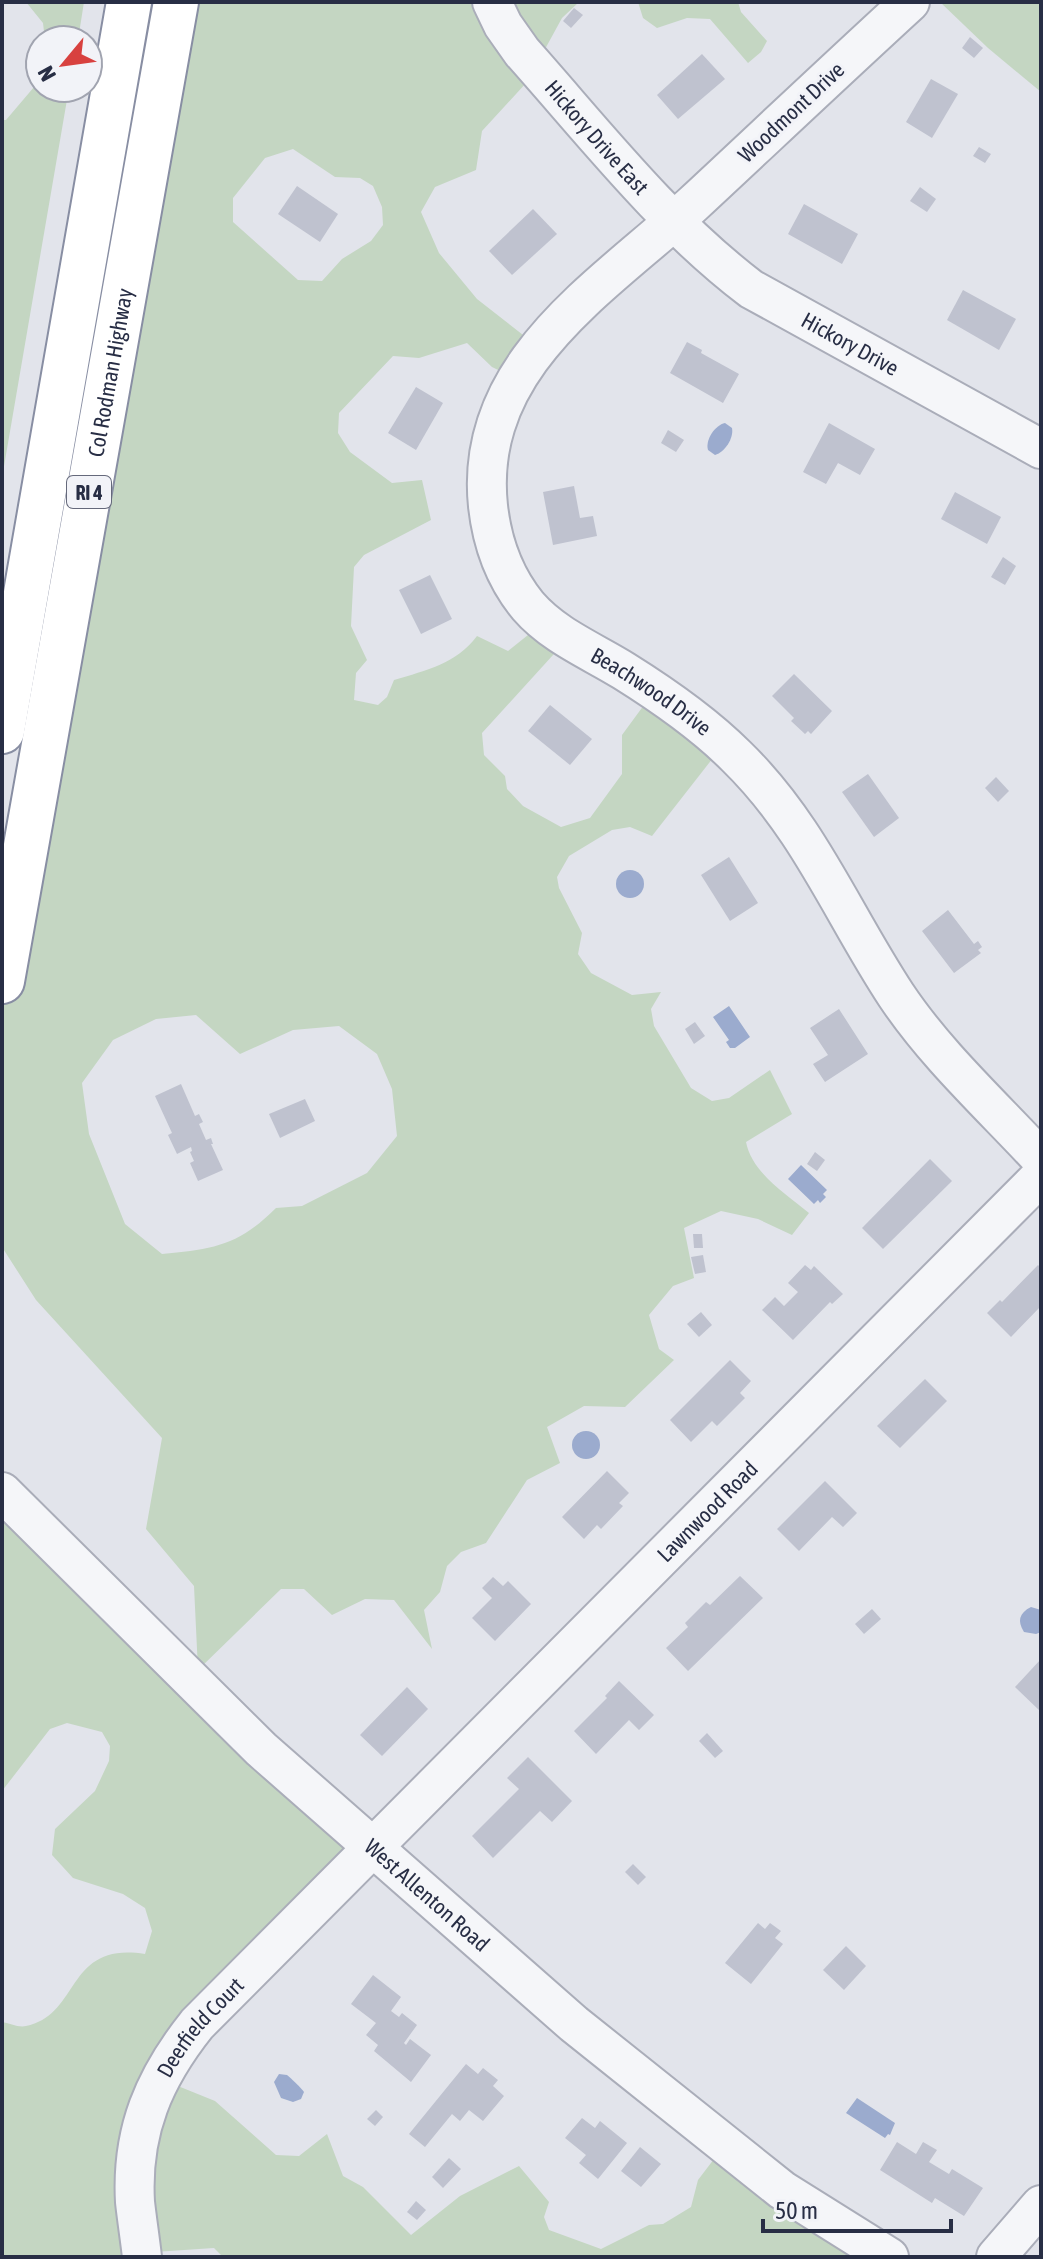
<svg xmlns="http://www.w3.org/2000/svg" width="1043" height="2259" viewBox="0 0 1043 2259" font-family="'Asap Condensed',sans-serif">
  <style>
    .green { fill: #c4d6c2; fill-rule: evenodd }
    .water { fill: #9babce }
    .building { fill: #bfc2cf }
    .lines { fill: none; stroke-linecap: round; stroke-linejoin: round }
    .minor-casing { stroke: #aaadb9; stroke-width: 42 }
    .highway-casing { stroke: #888ea3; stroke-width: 48 }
    .minor { stroke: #f5f6f9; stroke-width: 38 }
    .highway { stroke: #fff; stroke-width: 44 }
    .labels { text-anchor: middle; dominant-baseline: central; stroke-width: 6; stroke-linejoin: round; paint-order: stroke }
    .shield { fill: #f2f3f8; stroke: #65697b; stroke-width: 2 }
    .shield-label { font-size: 20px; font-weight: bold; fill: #282e45 }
    .street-label { font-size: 22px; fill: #282e45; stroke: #f2f3f8 }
  </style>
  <rect width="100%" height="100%" fill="#e2e4eb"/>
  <!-- green -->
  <g class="green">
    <polygon points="26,2 84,2 78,40 45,40 43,23"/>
    <path d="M174 2H579L562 18 527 82 482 131 476 170 435 187 421 212 439 253 477 299 541 349 521 381 492 367 467 343 419 358 393 356 339 413 338 433 350 452 392 483 422 480 431 520 364 555 354 567 351 626 367 660 356 673 354 700 378 705 387 697 394 680C427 670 456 664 477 636L508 651 553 615 573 633 482 733 484 755 505 776 507 789 523 806 561 827 590 818 622 774V735L655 690 727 740 652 836 630 827 612 830 569 856 557 877 559 888 582 933 578 954 591 973 632 995 661 992 651 1009 654 1026 691 1088 712 1101 729 1098 770 1070 792 1114 746 1142C752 1173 786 1194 809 1213L792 1235 758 1219 721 1211 684 1228 694 1278 673 1286 649 1315 659 1349 674 1360 625 1407 584 1406 547 1427 560 1463 527 1480 486 1543 461 1552 447 1566 440 1592 424 1610 432 1649 394 1600 365 1599 332 1615 304 1589H281L198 1670 194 1586 146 1529 162 1438 36 1300 2 1247V971ZM293 149 335 177 360 178 373 186 382 207 383 225 371 241 342 259 322 281 298 280 233 222V198L265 158ZM196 1015 240 1054 293 1030 339 1026 377 1054 392 1089 397 1136 367 1173 302 1206 276 1208C238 1246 213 1249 162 1254L125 1224 89 1134 82 1083 113 1040 156 1019Z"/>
    <polygon points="638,2 738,2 741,12 767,41 761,52 748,63 710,19 687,18 657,28 643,18"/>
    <polygon points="940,2 1041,2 1041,92 988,48"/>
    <polygon points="40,80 40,88 69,88 2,478 2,120 6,120"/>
    <path d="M2 1483 373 1836 168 2082 215 2101 276 2155 299 2156 327 2134 343 2176 363 2187 411 2235 460 2196 519 2166 549 2202 544 2217 549 2230 601 2249 649 2225 663 2224 691 2207 698 2180 730 2138 864 2241 852 2257H223L214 2248 154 2252 151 2257H2V2022C9 2023 19 2028 26 2026 81 2015 65 1941 145 1954L152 1931 145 1908 123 1894 73 1878 52 1855 55 1829 95 1791 109 1761 110 1746 102 1732 67 1723 50 1729 2 1791Z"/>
  </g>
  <!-- water -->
  <g class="water">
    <path d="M725 423 732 428C734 438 725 452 715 455L708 450C705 440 715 425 725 423Z"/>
    <circle cx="630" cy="884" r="14"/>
    <polygon points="729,1006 750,1037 735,1048 730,1048 726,1042 729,1040 713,1017"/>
    <polygon points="801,1165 827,1190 823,1194 826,1197 820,1203 818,1200 814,1204 788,1179"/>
    <circle cx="586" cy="1445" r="14"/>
    <path d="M1031 1607 1041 1610V1632L1036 1634 1024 1632C1017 1621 1019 1613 1031 1607Z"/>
    <path d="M279 2074 287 2075C291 2078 302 2089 304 2092L301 2099 293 2102 281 2098 274 2082Z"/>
    <polygon points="857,2098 895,2123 890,2135 888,2134 885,2138 846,2113"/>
  </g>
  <!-- building -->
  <g class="building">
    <polygon points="574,8 583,15 571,28 563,21"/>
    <polygon points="970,37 983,48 974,58 962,48"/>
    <polygon points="702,54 725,79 678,119 657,95"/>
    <polygon points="931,79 958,94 932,138 906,122"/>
    <polygon points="979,147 991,154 985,163 973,156"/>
    <polygon points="297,186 338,214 320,242 278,214"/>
    <polygon points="920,187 936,199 927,212 910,201"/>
    <polygon points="804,204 858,234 842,264 788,234"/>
    <polygon points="533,209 557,234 512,275 489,251"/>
    <polygon points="963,290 1016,319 999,350 947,320"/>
    <polygon points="687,342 702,350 701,353 739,374 723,403 670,373"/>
    <polygon points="416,387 443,403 416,450 388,433"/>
    <polygon points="829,423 875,449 860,475 838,463 826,484 803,472"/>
    <polygon points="668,430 684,440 676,452 661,443"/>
    <polygon points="574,486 580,518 593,516 597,536 553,545 543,492"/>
    <polygon points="955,492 1001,517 987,544 941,519"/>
    <polygon points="1003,557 1016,566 1005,585 991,577"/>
    <polygon points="430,575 452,619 421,634 399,590"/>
    <polygon points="794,674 832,711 811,734 808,731 805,734 791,721 794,718 772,696"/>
    <polygon points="550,705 592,739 570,765 528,731"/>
    <polygon points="868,774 899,818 874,837 842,792"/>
    <polygon points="996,777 1009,791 998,802 985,788"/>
    <polygon points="729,857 758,903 730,921 701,875"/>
    <polygon points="948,910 974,944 978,941 982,947 978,950 981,953 954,973 922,931"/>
    <polygon points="839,1009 868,1054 825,1082 813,1064 828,1055 810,1028"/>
    <polygon points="695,1022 705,1036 694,1044 685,1029"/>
    <polygon points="181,1084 195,1116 199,1114 203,1122 199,1124 206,1140 211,1138 213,1144 211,1144 223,1170 198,1181 190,1163 194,1161 190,1152 192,1151 191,1147 177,1154 168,1135 172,1133 155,1096"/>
    <polygon points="305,1099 315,1121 280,1138 269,1114"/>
    <polygon points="815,1152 825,1160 817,1171 807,1164"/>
    <polygon points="930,1159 952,1181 883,1249 862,1228"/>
    <polygon points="693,1234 702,1234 703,1248 694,1248"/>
    <polygon points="703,1255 706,1272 695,1274 691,1257"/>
    <polygon points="805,1265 811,1270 814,1266 843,1294 832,1304 830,1302 793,1340 762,1310 775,1297 784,1306 798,1292 788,1283"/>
    <polygon points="1038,1265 1041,1268 1041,1306 1011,1337 987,1313 1000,1300 1002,1302"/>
    <polygon points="701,1312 712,1325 699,1337 687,1324"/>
    <polygon points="730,1360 751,1381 740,1393 745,1398 717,1426 712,1421 691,1442 670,1420"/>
    <polygon points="925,1379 947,1401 900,1448 877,1426"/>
    <polygon points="607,1471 629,1493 619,1503 623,1506 601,1529 597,1525 584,1539 562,1517"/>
    <polygon points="825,1481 857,1513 843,1527 832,1517 799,1551 777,1529"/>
    <polygon points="740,1576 763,1598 688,1671 666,1648 688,1627 685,1623 706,1602 710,1605"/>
    <polygon points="493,1577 503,1586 508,1581 531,1604 495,1641 472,1618 492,1598 482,1588"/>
    <polygon points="872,1609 881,1619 864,1634 855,1624"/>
    <polygon points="1041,1659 1041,1712 1015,1687"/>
    <polygon points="619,1681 654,1715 639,1730 629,1720 596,1754 574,1731 607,1698 605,1696"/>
    <polygon points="407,1687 428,1709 382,1756 360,1735"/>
    <polygon points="707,1733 723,1751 715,1758 699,1741"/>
    <polygon points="528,1757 572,1801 552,1822 540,1811 493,1858 472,1836 519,1789 507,1778"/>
    <polygon points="633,1864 646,1877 638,1885 625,1872"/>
    <polygon points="758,1923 765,1929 770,1923 781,1931 775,1938 783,1944 751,1984 725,1963"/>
    <polygon points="846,1946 866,1966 844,1990 823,1970"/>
    <polygon points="373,1975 401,1997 391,2011 399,2017 402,2013 417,2025 404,2043 406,2045 410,2039 431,2055 411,2082 374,2051 378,2045 366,2035 376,2023 351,2004"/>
    <polygon points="466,2064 478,2074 483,2068 498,2080 493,2086 504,2096 483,2121 469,2110 460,2121 452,2114 425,2147 409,2134"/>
    <polygon points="376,2110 383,2117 375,2126 367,2119"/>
    <polygon points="582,2118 595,2128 600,2121 627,2143 598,2179 579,2163 586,2155 565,2138"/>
    <polygon points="897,2142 916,2154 923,2142 937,2150 929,2162 949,2174 952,2169 983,2188 964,2216 935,2198 932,2203 880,2170"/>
    <polygon points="640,2147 661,2164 641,2187 621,2171"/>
    <polygon points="449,2158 461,2169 443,2188 432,2177"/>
    <polygon points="416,2201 426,2210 417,2220 407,2212"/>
  </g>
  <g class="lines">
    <defs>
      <g id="minor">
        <path id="s1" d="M492 2 503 25 522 52C595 134 663 222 751 289L1041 449"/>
        <path id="s2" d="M910 2C837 69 765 137 693 204 602 288 473 364 488 506 492 542 505 578 528 606 554 636 592 651 624 671 664 696 703 723 736 756 809 827 842 913 896 995 936 1055 992 1106 1041 1159"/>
        <path id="s3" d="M2 1492 261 1749 574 2024 782 2190 889 2257"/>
        <path id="s4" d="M142 2257C140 2239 137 2220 135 2202 131 2131 154 2078 197 2024L1041 1176"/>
        <polyline points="996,2257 1041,2205"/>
      </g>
      <g id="highway">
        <polyline points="2,731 129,2"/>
        <path id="s5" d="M2 981 176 2"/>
      </g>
    </defs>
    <!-- minor casing -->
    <use href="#minor" class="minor-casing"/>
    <!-- highway casing -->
    <use href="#highway" class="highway-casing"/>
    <!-- minor -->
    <use href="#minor" class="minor"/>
    <!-- highway -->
    <use href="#highway" class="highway"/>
  </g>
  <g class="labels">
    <!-- shield labels -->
    <rect class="shield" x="67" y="476" width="44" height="32" rx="6"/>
    <g class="shield-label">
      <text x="89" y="492">RI 4</text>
    </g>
    <!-- street labels -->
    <g class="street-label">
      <text transform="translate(791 112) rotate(-43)">Woodmont Drive</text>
      <text stroke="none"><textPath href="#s1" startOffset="172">Hickory Drive East</textPath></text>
      <text stroke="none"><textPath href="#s1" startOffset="502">Hickory Drive</textPath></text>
      <text stroke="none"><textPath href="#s5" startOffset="618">Col Rodman Highway</textPath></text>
      <text stroke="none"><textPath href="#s2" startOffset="938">Beachwood Drive</textPath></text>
      <text stroke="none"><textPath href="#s4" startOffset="972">Lawnwood Road</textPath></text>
      <text stroke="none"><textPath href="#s3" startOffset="586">West Allenton Road</textPath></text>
      <text stroke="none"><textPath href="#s4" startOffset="248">Deerfield Court</textPath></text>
    </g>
  </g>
  <!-- border -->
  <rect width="1043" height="2259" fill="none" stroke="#282e45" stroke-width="8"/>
  <!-- north arrow -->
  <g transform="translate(64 64) rotate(241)"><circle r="38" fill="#f2f3f8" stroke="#a1a4b0" stroke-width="2"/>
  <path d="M0-6L14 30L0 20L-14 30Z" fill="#d8413f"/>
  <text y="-12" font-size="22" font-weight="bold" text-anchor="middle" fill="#282e45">N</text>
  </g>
  <!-- scale -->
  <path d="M763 2219v12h188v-12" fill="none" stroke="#282e45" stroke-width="4"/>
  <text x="775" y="2219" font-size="24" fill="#282e45" stroke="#f2f3f8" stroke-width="6" paint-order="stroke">50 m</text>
</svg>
